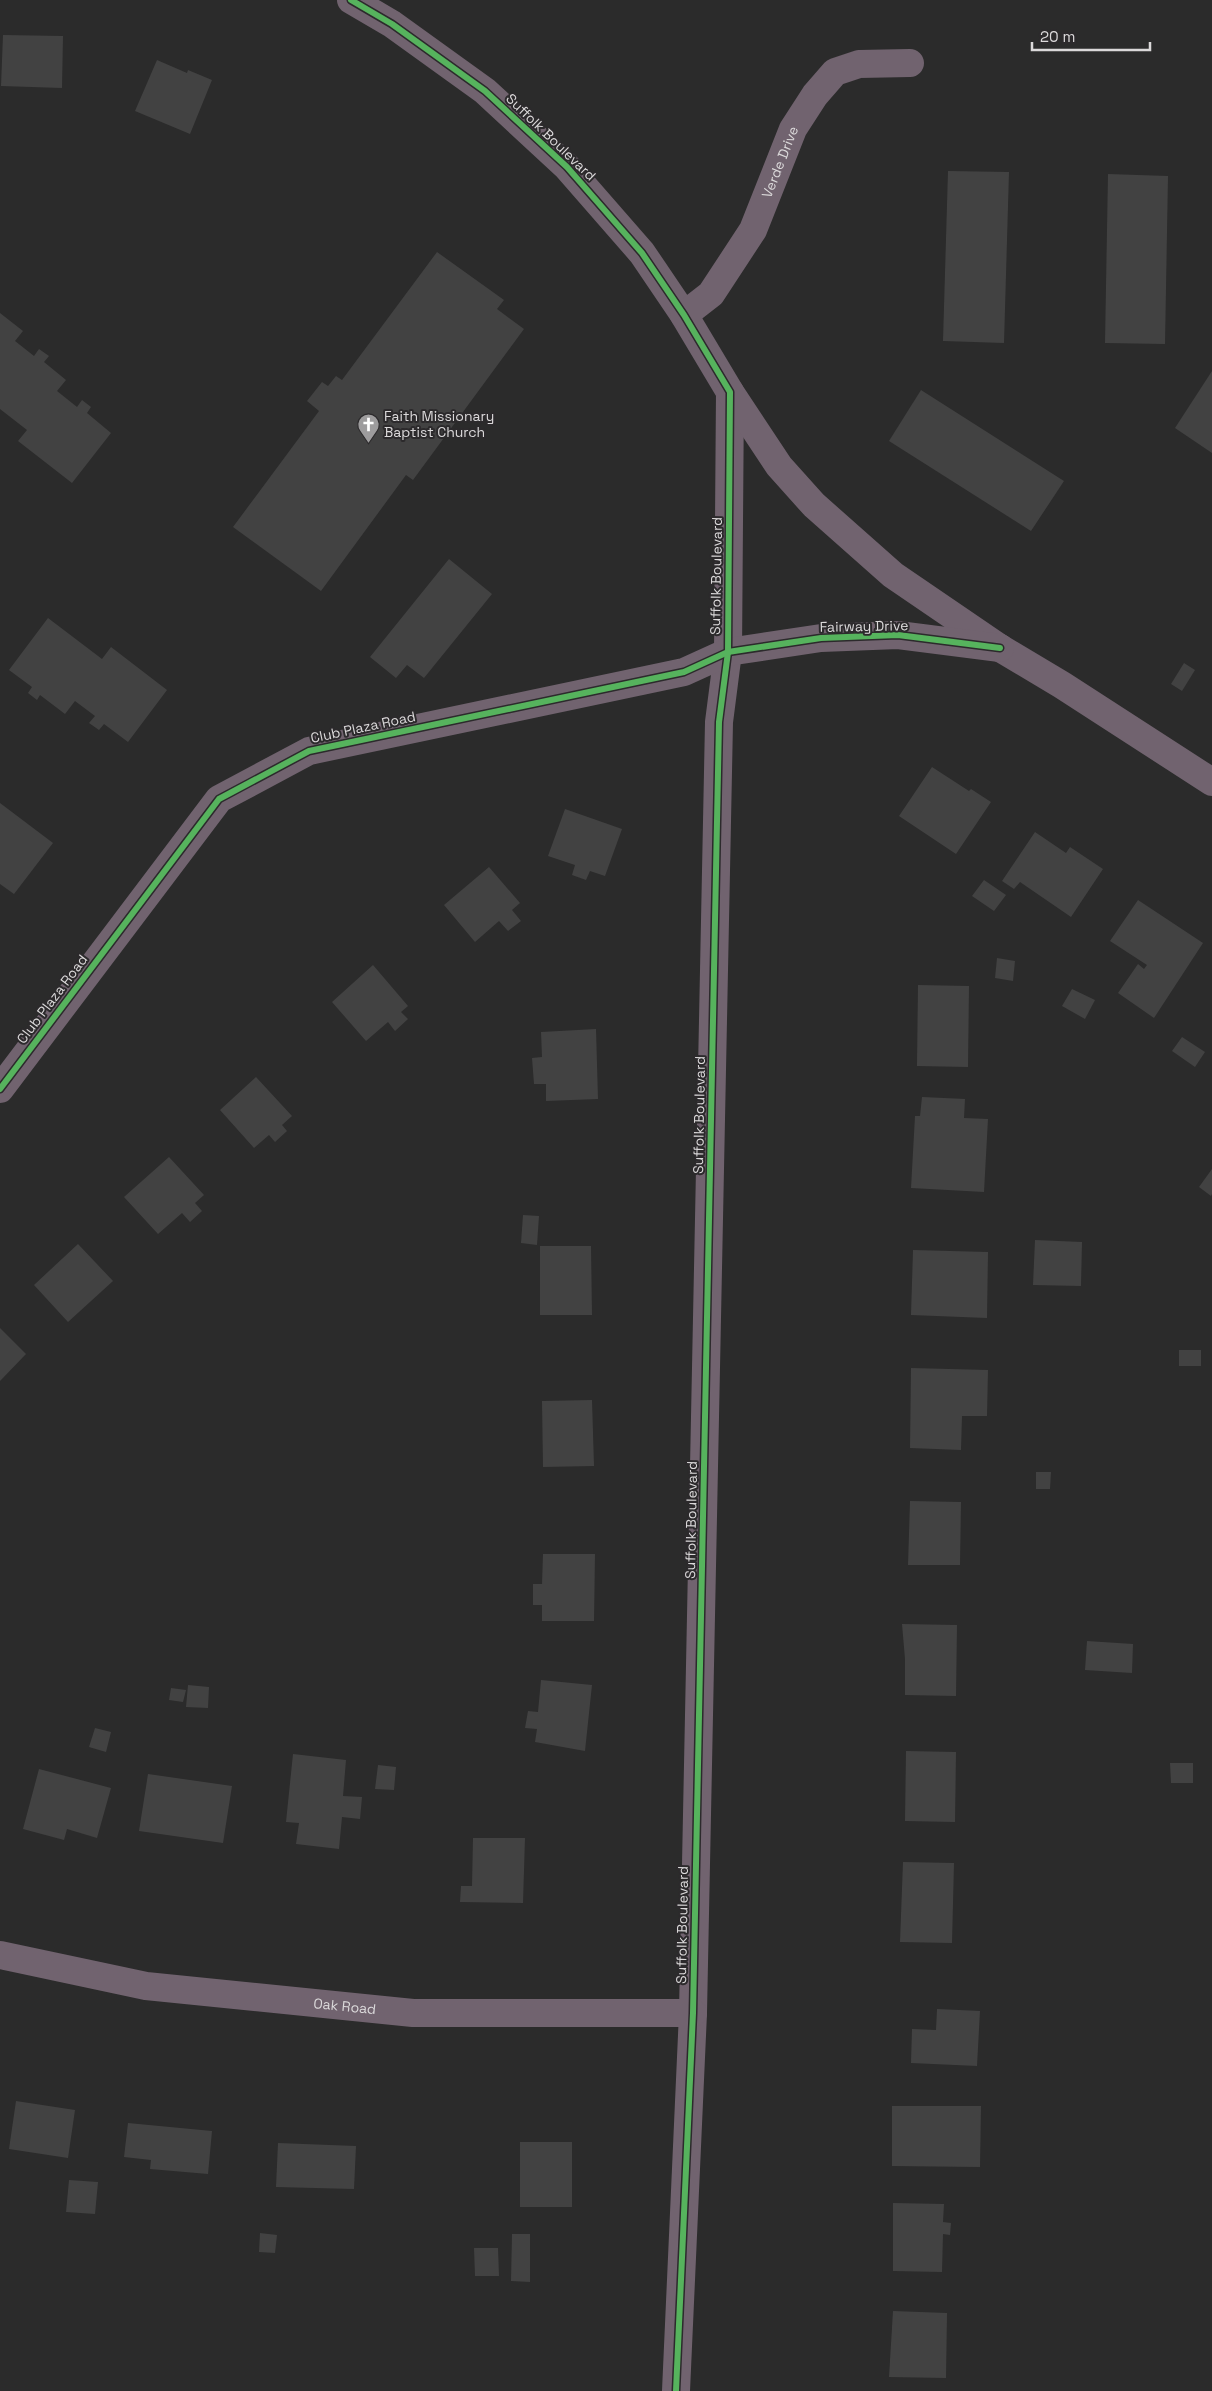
<svg xmlns="http://www.w3.org/2000/svg" width="1212" height="2391" viewBox="0 0 1212 2391" font-family="'Space Grotesk',sans-serif">
  <style>
    .building { fill: #424242 }
    .lines { fill: none; stroke-linecap: round; stroke-linejoin: round }
    .minor { stroke: #71636f; stroke-width: 28 }
    .cycleway-casing { stroke: #2c2a2c; stroke-width: 9 }
    .cycleway { stroke: #56b35d; stroke-width: 6 }
    .labels { text-anchor: middle; dominant-baseline: central; stroke-width: 4; stroke-linejoin: round; paint-order: stroke }
    .street-label { font-size: 14px; fill: #dbd9da; stroke: #2c2a2c }
    .poi-label { font-size: 14px; fill: #dbd9da; stroke: #2c2a2c; text-anchor: start }
  </style>
  <rect width="100%" height="100%" fill="#2b2b2b"/>
  <!-- building -->
  <g class="building">
    <polygon points="3,35 63,36 62,88 1,86"/>
    <polygon points="157,60 187,73 188,70 212,80 190,134 135,111"/>
    <polygon points="948,171 1009,172 1004,343 943,341"/>
    <polygon points="1108,174 1168,176 1165,344 1105,343"/>
    <polygon points="437,252 504,300 497,309 524,329 413,480 406,475 321,591 233,527 319,411 307,401 322,382 328,386 336,376 342,380"/>
    <polygon points="0,313 23,331 15,341 34,356 39,349 49,356 44,362 66,380 57,391 77,407 82,400 91,407 87,413 111,433 72,483 18,441 27,430 0,409"/>
    <polygon points="1212,371 1212,453 1175,428"/>
    <polygon points="921,390 1064,481 1031,531 889,441"/>
    <polygon points="449,559 492,594 424,678 407,665 396,678 370,657"/>
    <polygon points="48,618 102,659 111,647 167,690 128,742 104,724 99,730 89,723 95,716 75,701 65,714 40,695 37,700 28,693 32,687 9,670"/>
    <polygon points="1184,663 1195,670 1182,691 1171,684"/>
    <polygon points="932,767 969,791 971,789 991,802 956,854 899,816"/>
    <polygon points="0,803 53,843 14,894 0,884"/>
    <polygon points="565,809 622,829 605,876 590,871 586,880 572,875 575,865 548,856"/>
    <polygon points="1035,832 1066,853 1070,847 1103,869 1071,917 1020,882 1014,889 1002,881"/>
    <polygon points="489,867 520,903 512,910 521,921 508,931 499,921 475,942 444,905"/>
    <polygon points="984,880 1006,895 994,911 972,896"/>
    <polygon points="1138,900 1203,943 1154,1018 1118,993 1138,964 1144,969 1147,965 1110,941"/>
    <polygon points="997,958 1015,961 1013,981 995,978"/>
    <polygon points="373,965 408,1006 401,1012 408,1019 395,1031 388,1022 366,1041 332,1002"/>
    <polygon points="918,985 969,986 968,1067 917,1066"/>
    <polygon points="1072,989 1095,1000 1085,1019 1062,1006"/>
    <polygon points="596,1029 598,1099 546,1101 546,1084 534,1084 532,1058 542,1057 541,1032"/>
    <polygon points="1182,1037 1205,1052 1195,1067 1172,1051"/>
    <polygon points="256,1077 292,1116 282,1125 287,1131 275,1142 269,1135 254,1148 220,1110"/>
    <polygon points="922,1097 965,1099 964,1118 988,1119 984,1192 911,1188 915,1116 920,1116"/>
    <polygon points="169,1157 204,1195 195,1203 202,1211 190,1222 182,1213 158,1234 124,1197"/>
    <polygon points="1212,1169 1212,1194 1211,1196 1199,1187"/>
    <polygon points="523,1215 539,1216 537,1245 521,1243"/>
    <polygon points="1035,1240 1082,1242 1081,1286 1033,1285"/>
    <polygon points="78,1244 113,1281 68,1322 34,1285"/>
    <polygon points="540,1246 591,1246 592,1315 540,1315"/>
    <polygon points="913,1250 988,1252 987,1318 911,1315"/>
    <polygon points="0,1328 26,1354 0,1381"/>
    <rect x="1179" y="1350" width="22" height="16"/>
    <polygon points="911,1368 988,1370 987,1416 962,1416 961,1450 910,1448"/>
    <polygon points="592,1400 594,1466 543,1467 542,1401"/>
    <polygon points="1036,1472 1051,1472 1050,1489 1036,1489"/>
    <polygon points="910,1501 961,1502 960,1565 908,1565"/>
    <polygon points="543,1554 595,1554 594,1621 542,1621 542,1605 533,1605 533,1584 542,1584"/>
    <polygon points="902,1624 957,1625 956,1696 905,1695 905,1659"/>
    <polygon points="1087,1641 1133,1644 1132,1673 1085,1670"/>
    <polygon points="541,1680 592,1685 585,1751 535,1742 537,1729 525,1728 528,1711 538,1712"/>
    <polygon points="188,1685 209,1687 208,1708 186,1707"/>
    <polygon points="171,1688 186,1690 183,1702 169,1700"/>
    <polygon points="95,1728 111,1732 106,1752 89,1747"/>
    <polygon points="906,1751 956,1752 955,1822 905,1821"/>
    <polygon points="293,1754 346,1760 343,1796 362,1797 360,1819 342,1817 339,1849 296,1844 299,1823 286,1822"/>
    <polygon points="1170,1763 1193,1763 1193,1783 1171,1783"/>
    <polygon points="378,1765 396,1767 394,1790 375,1789"/>
    <polygon points="39,1769 111,1788 97,1838 67,1829 64,1840 23,1829"/>
    <polygon points="148,1774 232,1786 223,1843 139,1831"/>
    <polygon points="473,1838 525,1838 523,1903 460,1902 461,1886 472,1886"/>
    <polygon points="903,1862 954,1863 952,1943 900,1942"/>
    <polygon points="937,2009 980,2011 977,2066 911,2063 912,2029 936,2030"/>
    <polygon points="16,2101 75,2110 68,2158 9,2149"/>
    <polygon points="892,2106 981,2106 980,2167 892,2166"/>
    <polygon points="128,2123 212,2131 208,2174 150,2169 151,2160 124,2157"/>
    <rect x="520" y="2142" width="52" height="65"/>
    <polygon points="278,2143 356,2146 354,2189 276,2187"/>
    <polygon points="69,2180 98,2182 95,2214 66,2212"/>
    <polygon points="893,2203 944,2204 943,2222 951,2223 950,2235 943,2234 942,2272 893,2271"/>
    <polygon points="260,2233 277,2235 275,2253 259,2252"/>
    <polygon points="512,2234 530,2234 530,2282 511,2281"/>
    <polygon points="474,2248 498,2248 499,2276 475,2276"/>
    <polygon points="893,2311 947,2313 946,2378 889,2377"/>
  </g>
  <g class="lines">
    <!-- minor -->
    <g class="minor">
      <polyline points="351,0 392,24 485,91 567,167 642,253 684,315 730,392 728,652 719,722 693,2013 676,2391"/>
      <path id="s1" d="M684 315 711 294 753 230 793 129 815 95 835 72 859 64 910 63"/>
      <polyline points="730,392 779,466 814,505 893,575 1000,648 1062,685 1212,782"/>
      <polyline points="0,1089 219,799 309,751 684,672 728,652 821,638 898,635 1000,648"/>
      <path id="s2" d="M0 1955 146 1986 413 2013H693"/>
    </g>
    <defs>
      <g id="cycleway">
        <polyline points="351,0 392,24 485,91 567,167 642,253 684,315 730,392 728,652 719,722 693,2013 676,2391"/>
        <polyline points="0,1089 219,799 309,751 684,672 728,652 821,638 898,635 1000,648"/>
      </g>
    </defs>
    <!-- cycleway casing -->
    <use href="#cycleway" class="cycleway-casing"/>
    <!-- cycleway -->
    <use href="#cycleway" class="cycleway"/>
  </g>
  <!-- icons -->
  <defs>
    <symbol id="church-pin" viewBox="-11 -11 22 30"><path d="M0 17L-7.5 6A9.5 9.5 0 1 1 7.5 6Z" fill="#9d9c9d" stroke="#2c2a2c"/><path d="M-1.2-6h2.4v3.5h3.3v2.4h-3.3V6h-2.4V-.1h-3.3v-2.4h3.3Z" fill="#fff"/></symbol>
  </defs>
  <g fill-rule="evenodd">
    <use href="#church-pin" x="356" y="412" width="25" height="34"/>
  </g>
  <g class="labels">
    <!-- street labels -->
    <g class="street-label">
      <text transform="translate(551 137) rotate(44)">Suffolk Boulevard</text>
      <text stroke="none"><textPath href="#s1" startOffset="184">Verde Drive</textPath></text>
      <text transform="translate(716 576) rotate(-89)">Suffolk Boulevard</text>
      <text transform="translate(864 626) rotate(-1)">Fairway Drive</text>
      <text transform="translate(363 727) rotate(-12)">Club Plaza Road</text>
      <text transform="translate(52 999) rotate(-53)">Club Plaza Road</text>
      <text transform="translate(699 1115) rotate(-89)">Suffolk Boulevard</text>
      <text transform="translate(691 1520) rotate(-89)">Suffolk Boulevard</text>
      <text transform="translate(682 1925) rotate(-89)">Suffolk Boulevard</text>
      <text stroke="none"><textPath href="#s2" startOffset="349">Oak Road</textPath></text>
    </g>
    <!-- poi labels -->
    <g class="poi-label">
      <text x="384" y="416">Faith Missionary<tspan x="384" dy="16">Baptist Church</tspan></text>
    </g>
  </g>
  <!-- scale -->
  <path d="M1032 42v8h118v-8" fill="none" stroke="#dbd9da" stroke-width="2.5"/>
  <text x="1040" y="42" font-size="15" fill="#dbd9da" stroke="#2c2a2c" stroke-width="4" paint-order="stroke">20 m</text>
</svg>
